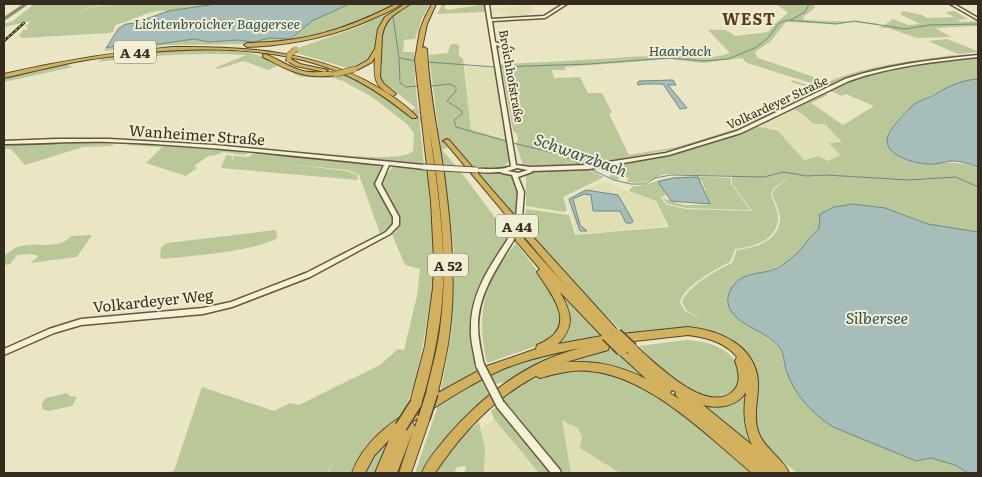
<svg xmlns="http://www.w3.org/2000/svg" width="982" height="477" viewBox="0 0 982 477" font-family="Literata,serif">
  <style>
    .farmland { fill: #dfdfb3 }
    .green { fill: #bac799; fill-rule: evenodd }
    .water { fill: #a6bdba; stroke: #6e8b88 }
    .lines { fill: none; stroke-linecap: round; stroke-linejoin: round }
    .stream { stroke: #6e8b88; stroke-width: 1 }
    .taxiway { fill: #8f8972; fill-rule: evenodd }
    .highway-tunnel { stroke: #c6c0a3; stroke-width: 7; stroke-dasharray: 7 3; stroke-linecap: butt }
    .secondary-casing { stroke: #655840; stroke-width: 3 }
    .highway-casing { stroke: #514530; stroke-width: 2 }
    .secondary { fill: #f5f1d7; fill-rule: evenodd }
    .highway { fill: #d1b15d; fill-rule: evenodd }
    .rail-casing { stroke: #342d1f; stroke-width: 2.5 }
    .rail { stroke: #f2eed3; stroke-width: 1; stroke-dasharray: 2.5; stroke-linecap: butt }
    .secondary-bridge-far2-casing { stroke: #655840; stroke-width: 7; stroke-linecap: butt }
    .secondary-bridge-far1-casing { stroke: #655840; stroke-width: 9; stroke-linecap: butt }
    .secondary-bridge-casing { stroke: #655840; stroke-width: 11; stroke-linecap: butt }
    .highway-bridge-far1-casing { stroke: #514530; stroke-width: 6; stroke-linecap: butt }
    .highway-bridge-casing { stroke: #514530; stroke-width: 14; stroke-linecap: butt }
    .secondary-bridge-far2 { stroke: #f5f1d7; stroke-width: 5 }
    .secondary-bridge-far1 { stroke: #f5f1d7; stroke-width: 6 }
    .secondary-bridge { stroke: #f5f1d7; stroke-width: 8 }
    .highway-bridge-far1 { stroke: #d1b15d; stroke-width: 5 }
    .highway-bridge { stroke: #d1b15d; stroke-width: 11 }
    .labels { text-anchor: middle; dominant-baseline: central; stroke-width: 4; stroke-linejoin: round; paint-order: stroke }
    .far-street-label { font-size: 12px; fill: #342d1f; stroke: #f2eed3 }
    .far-water-label { font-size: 14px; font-style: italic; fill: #304f53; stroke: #f2eed3 }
    .shield { fill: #f2eed3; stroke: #6d6755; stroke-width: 1 }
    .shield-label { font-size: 14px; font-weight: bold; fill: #342d1f }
    .street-label { font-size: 15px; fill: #342d1f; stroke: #f2eed3 }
    .far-district-label { font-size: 16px; font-weight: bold; letter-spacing: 1px; fill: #5d3822; stroke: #f2eed3 }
    .water-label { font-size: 16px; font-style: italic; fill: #304f53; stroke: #f2eed3 }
  </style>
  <rect width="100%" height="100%" fill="#eae5c4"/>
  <!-- farmland -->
  <g class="farmland">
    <polygon points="531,5 534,10 527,15 508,16 500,12 492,12 492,9"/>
    <polygon points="465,66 496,68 508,139 471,130"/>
    <polygon points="794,109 813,124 825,124 843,142 830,143 840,155 828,161 819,156 804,159 778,131 757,125"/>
    <polygon points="604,181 631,193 655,201 667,226 577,234 567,198"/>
    <polygon points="494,419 515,445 539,473 484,473 485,460 482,428"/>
    <polygon points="562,420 578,428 582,437 580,448 620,473 571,473 568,464 568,451"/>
  </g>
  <!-- green -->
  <g class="green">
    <path d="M34 4H105L61 15 108 4H111L106 6 117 4H216L168 11C151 8 132 22 115 25L113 32 109 33 22 38 19 36 23 30H27L28 27H25L31 21 4 27V24L13 21Z"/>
    <polygon points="349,4 396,4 328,34 262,44 168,45 104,51 106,48 135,42 159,44 194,39 209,42 237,40 253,42 270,38 287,39 312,21"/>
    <polygon points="401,4 407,4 390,14 382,23 377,31 374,53 371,57 365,63 351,69 293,52 301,47 361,26"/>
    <path d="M410 4H430L422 18 415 39 404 40 403 52H414C414 90 421 127 424 165L318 153C337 154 401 163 413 151L414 133 407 124 372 97 343 81 334 78 301 77 277 66 268 70 244 61 218 69 215 68 246 55C196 52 147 56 98 62L101 59C147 53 212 43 257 55 272 59 284 70 299 74 313 78 326 74 341 75 360 76 396 106 412 118L415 117 410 111 416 108 380 79C381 42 374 25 410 4Z"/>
    <polygon points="442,4 447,4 444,8 447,10 486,4 486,12 437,14"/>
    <path d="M776 4H814L815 8 804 16 803 19 805 20C830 22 854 20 878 24L876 25 853 22 837 24 786 22 770 42 756 51 755 53 758 58 828 82C868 65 911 61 954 55L957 57 872 70 824 87 747 63 742 58 702 63 671 59 565 67 566 70H552L554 78 580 77 588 93H602L612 112 609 114 629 155 677 147 739 128 810 91 805 86 791 82 792 80 807 85 814 91 736 131 684 147 604 162 530 167 523 165 516 144 518 139 516 133 513 131 501 64C556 62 610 58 665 55 687 55 708 61 730 53L708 30C718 30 727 28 735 36L768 32 777 22 788 13Z"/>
    <polygon points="903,11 922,15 927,18 954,17 945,12 954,11 968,19 957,20 961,22 977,21 978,26 935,28 951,37 917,38 888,28 880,28 893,19 908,25 920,24 900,14"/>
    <path d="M947 39C958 44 968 46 978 52L958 54 928 41Z"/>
    <polygon points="454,44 459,45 459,56 463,59 471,130 508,140 510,160 504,167 474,167 450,140 444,142 449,147 442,150 457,167 443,166 429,56 429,55 448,53 450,45"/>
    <path d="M978 58V79C951 82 886 112 887 145 915 176 946 154 978 168V232L928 224 897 212 876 207 819 229C811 235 807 243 801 250 785 267 766 272 745 277L740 320 757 329 781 348 785 366 886 448 916 461 931 458 955 465 968 473H797L768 450 757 432 755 421 757 375 748 356 740 347 723 336 701 328 662 329 626 335 576 286 523 227 526 209 569 215 575 235 669 227 656 201 629 191 633 186C644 187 654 181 664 179 686 175 709 177 731 178V184L750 210 686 208 668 204 662 198 684 205H710L702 181 697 179 662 180 665 196 660 197 667 205 686 209 752 211 732 184V176L665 174 642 183 627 182 629 178 620 177 618 180 609 178 611 174 600 168 688 150 732 136 756 126 778 131 804 160 819 156 828 161 840 155 829 143 842 142 825 124H813L806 117 794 109 825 94 828 95 811 103 843 125 874 106 846 94 842 96 830 91C874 66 928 64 978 58ZM791 175 774 190 772 194C775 202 781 212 780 221 777 242 754 248 737 250L732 263C717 270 688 286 682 302L687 311 700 318 686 312 680 303C681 288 717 268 730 262L735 249C752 247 775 242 778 220 779 211 773 202 771 194L773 189Z"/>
    <polygon points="66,64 73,67 4,82 4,77"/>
    <polygon points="44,143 97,143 110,144 115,146 83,147 25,165 11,149 4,149 4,145"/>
    <polygon points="135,144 234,151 248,153 245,155 223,152 213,156 210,155 194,166 197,168 186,176 146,163 162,147 125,145"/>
    <polygon points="252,154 306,157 380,166 382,167 376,185 394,217 392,227 380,233 359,175 348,170 287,164 347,171 357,175 358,180 221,168 226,155 233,156 231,158 234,160 233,158 234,156 249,157"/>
    <polygon points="393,167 427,169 434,255 433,285 423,344 414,385 402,417 360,461 355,473 328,473 333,463 327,473 166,473 174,471 202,387 274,411 290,403 299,405 380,365 398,349 404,350 417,296 420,269 405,265 391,232 398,227 399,222 382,190 380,181"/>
    <polygon points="587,169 604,177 563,197 567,210 564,212 526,206 526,176 532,172"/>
    <path d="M444 171 461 172 508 235C502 250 492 262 484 275 466 305 468 338 477 370L441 390 451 336 455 259Z"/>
    <path d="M478 173C487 173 497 171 506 173 524 177 518 207 516 219Z"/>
    <path d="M276 230 277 238C257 251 189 256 163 259L160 257 161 247 167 243Z"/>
    <path d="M92 235 77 257 30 263 39 256 31 254 17 255 10 264 4 265V256C8 253 13 249 17 247 33 241 60 251 71 236Z"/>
    <path d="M516 243C536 268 555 292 562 323L551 341 487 363C480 334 479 303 494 276 499 264 508 254 516 243Z"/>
    <path d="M563 297 601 336 552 346 569 331C571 318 566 309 561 298Z"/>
    <path d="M683 333C711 333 751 347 749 382 749 394 745 405 746 417 748 433 755 445 764 458L691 397 703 402 721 404 736 398 742 393 745 388 746 373 743 365 735 353 721 342 703 336H674L606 344 567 355 547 362 513 381 494 384 489 373C550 345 617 341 683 333Z"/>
    <path d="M686 340C706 341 732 347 739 369 740 374 740 380 740 385 735 389 729 394 723 395 694 405 658 365 639 346Z"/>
    <polygon points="612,348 649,382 638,376 550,366"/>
    <path d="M573 368 607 371 668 400 753 473H620L580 448 582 437 578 428 562 420 571 473H564L502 397C527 380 544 374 573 368Z"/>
    <polygon points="480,377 489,396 432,460 423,473 415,473 440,400"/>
    <polygon points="67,393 70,396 77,397 72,406 49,411 42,409 42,403 46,398"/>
    <polygon points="496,407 548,464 554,473 539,473 494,419 491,411"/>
    <polygon points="479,422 485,448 484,473 465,473 466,466 457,467 454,473 431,473 462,437"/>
    <polygon points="398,429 378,473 362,473 369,460"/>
  </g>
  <!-- water -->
  <g class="water">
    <polygon points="216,4 349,4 312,21 290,39 270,38 253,42 237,40 209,42 194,39 159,44 135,42 106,48 119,28 126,24 135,23 168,11"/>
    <path d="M978 79V167C970 164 961 161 952 161 943 162 935 165 926 164 913 163 881 154 888 136 892 125 904 115 912 106 917 101 926 99 932 96 947 87 961 80 978 79Z"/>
    <polygon points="673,80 676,85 668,85 687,108 680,109 663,84 644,84 638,85 637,83 639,81"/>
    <polygon points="698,177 710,204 671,201 658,182 673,178"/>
    <polygon points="586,190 618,195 633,221 632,223 626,223 620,211 593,211 591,195 584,194 573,199 580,225 587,231 580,231 569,199"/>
    <path d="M853 204 885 208 928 224 978 232V473H968L955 465 931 458 916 461 833 427C810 412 795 395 786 370 784 363 784 353 780 348 768 331 742 328 731 311 723 299 731 283 744 277 756 272 770 273 781 266 788 261 796 255 801 249 807 242 811 235 819 229L820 214 834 207Z"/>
  </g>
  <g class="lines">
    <!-- stream -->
    <g class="stream">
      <polyline points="393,16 399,58 400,83 406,87 419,86"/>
      <polyline points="791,20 805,12 809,4"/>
      <polyline points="400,58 416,61"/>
      <polyline points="427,62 495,67"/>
      <polyline points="499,67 589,64 668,58 704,61 728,59 755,48 768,38 779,23 788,20 836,24 855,21 905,29 929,25 978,24"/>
      <polyline points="431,86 450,84 456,87 456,91 447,101 462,111 462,114 454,120 456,127 509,142"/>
      <polyline points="513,143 562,155 582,165"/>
      <polyline points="588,168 614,180 631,184 645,184 655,178 671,175 764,177 783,172 807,176 826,175 909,180 956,177 978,187"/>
    </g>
    <!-- taxiway -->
    <polygon class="taxiway" points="23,4 29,4 4,21 4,17"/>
    <!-- highway-tunnel -->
    <g class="highway-tunnel">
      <polyline points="413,110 447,141"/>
      <polyline points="432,135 445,148"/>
    </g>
    <defs>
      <g id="secondary">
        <path d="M485 4H489L491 19 544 16 563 4H567L545 18 492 21 495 42 513 49 511 50 496 45 516 165 530 167 589 165 666 153 737 131 845 79C889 64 933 60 978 55V57C934 62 891 66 849 81L741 133 669 155 589 169 532 171V172L518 177 524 192 522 218 519 220 516 218 518 192 512 175 502 173 501 172C492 172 481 174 473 170 478 168 484 169 490 169 497 169 505 169 511 166ZM517 168 528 170 518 173 508 171Z"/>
        <polygon points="950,4 954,4 978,18 978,20"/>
        <path d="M56 139H109L214 145 424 165 427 167 424 169 389 165 381 184 399 217V225L390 234 310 277 232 307 203 314 81 325 54 333 4 355V349L49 329 81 319 203 308 231 302 306 273 386 232 393 224V217L375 184 384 165C293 156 202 145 110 142 75 141 39 144 4 144V141Z"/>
        <path d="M508 239H512L513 241C497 268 478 294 478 326 478 339 481 352 484 365L483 367 480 368 477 367 476 365C474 352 470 340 471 327 471 293 490 266 508 239Z"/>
        <polygon points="500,400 503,401 560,470 561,473 551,473 497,407 496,404 497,401"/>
      </g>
      <g id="highway">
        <path d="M396 4H401C393 10 383 14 374 18 333 37 292 45 247 47L244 45 247 43C305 42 345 30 396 4Z"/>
        <path d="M405 4H410C396 14 386 16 382 36L380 77 383 83 396 94 393 96C373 86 374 77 375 57L372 62 357 70 352 69 368 60 375 49 378 29 385 17Z"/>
        <path d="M432 4H436L427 24 422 48 424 47 427 49C429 94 439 137 445 181 451 230 456 280 450 329 448 351 442 372 438 393L487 366 536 349 537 345C542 343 547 340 551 337 574 319 548 290 537 272L540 269 505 228 504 226 505 224H511L562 282 563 283 445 142 443 141 447 139 449 140 533 237 621 334 688 327C719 330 755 345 758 381 759 399 752 416 759 434 766 450 785 461 789 473H752C708 436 649 376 589 371 572 369 556 374 540 378L536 376C494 398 461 434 435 473H422C426 461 437 449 446 438 481 397 527 361 581 348 555 353 528 359 503 369 476 381 451 397 426 413L428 414 430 418 411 473H399L413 431 397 473H375L389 440 374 456 365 473H352C363 443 388 424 414 408L412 407 410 403 425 346 433 288 434 259 431 202 415 60 420 30 425 17ZM429 127C440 194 449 263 440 329 437 351 431 372 426 393L428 397 431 398 422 403C431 370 439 336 442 302 447 244 437 185 429 127ZM560 292 602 336 558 344C576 325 571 313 560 292ZM688 335C706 337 725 342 737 357L735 361C739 372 742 385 731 393 704 413 654 362 636 346L632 345 628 346 627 348 622 346 618 347 617 350 618 353 646 379C619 365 597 361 566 362L608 350 609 347 608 344ZM672 390 676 392 675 394 679 399 670 393ZM746 392C743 412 744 427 752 445L703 405C718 409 737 407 746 392ZM418 418 415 427 412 422Z"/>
        <path d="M173 47C247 46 323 51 387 93 398 100 409 108 417 117L416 118H412C392 102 372 87 348 76 270 40 169 47 86 60 58 65 31 72 4 78V74C60 61 115 52 173 47Z"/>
        <path d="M265 54C278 59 290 68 303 71 314 74 330 70 339 74 334 76 329 76 324 76 301 78 283 67 263 57V55Z"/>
        <polygon points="289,58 300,64 328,70 325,72 296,66 287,61 286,60"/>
      </g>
    </defs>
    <!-- secondary casing -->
    <use href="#secondary" class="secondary-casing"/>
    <!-- highway casing -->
    <use href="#highway" class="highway-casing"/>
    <!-- secondary -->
    <use href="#secondary" class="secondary"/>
    <!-- highway -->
    <use href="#highway" class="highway"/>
    <defs>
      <polyline id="rail" points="4,41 24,23"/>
    </defs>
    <!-- rail casing -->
    <use href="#rail" class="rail-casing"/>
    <!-- rail -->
    <use href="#rail" class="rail"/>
    <defs>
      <polyline id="secondary-bridge-far2" points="424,167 476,170"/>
      <polyline id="secondary-bridge-far1" points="510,241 519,218"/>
      <polyline id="secondary-bridge" points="480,365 500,404"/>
      <g id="highway-bridge-far1">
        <polyline points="289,60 289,55 296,49"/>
        <polyline points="336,74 355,69"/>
      </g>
      <g id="highway-bridge">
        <polyline points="616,334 632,349"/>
        <polyline points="607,335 622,350"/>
        <polyline points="424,418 432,393"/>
        <polyline points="401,427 416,403"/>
      </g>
    </defs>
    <!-- secondary-bridge-far2 casing -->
    <use href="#secondary-bridge-far2" class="secondary-bridge-far2-casing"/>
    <!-- secondary-bridge-far1 casing -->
    <use href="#secondary-bridge-far1" class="secondary-bridge-far1-casing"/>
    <!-- secondary-bridge casing -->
    <use href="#secondary-bridge" class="secondary-bridge-casing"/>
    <!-- highway-bridge-far1 casing -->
    <use href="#highway-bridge-far1" class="highway-bridge-far1-casing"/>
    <!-- highway-bridge casing -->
    <use href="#highway-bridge" class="highway-bridge-casing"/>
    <!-- secondary-bridge-far2 -->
    <use href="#secondary-bridge-far2" class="secondary-bridge-far2"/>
    <!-- secondary-bridge-far1 -->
    <use href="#secondary-bridge-far1" class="secondary-bridge-far1"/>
    <!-- secondary-bridge -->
    <use href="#secondary-bridge" class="secondary-bridge"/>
    <!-- highway-bridge-far1 -->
    <use href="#highway-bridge-far1" class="highway-bridge-far1"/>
    <!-- highway-bridge -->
    <use href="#highway-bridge" class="highway-bridge"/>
  </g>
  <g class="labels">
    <!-- far-street labels -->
    <g class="far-street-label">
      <text transform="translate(512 76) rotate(80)">Broichhofstraße</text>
      <text transform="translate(777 102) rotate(-25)">Volkardeyer Straße</text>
    </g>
    <!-- far-water labels -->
    <g class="far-water-label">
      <text x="217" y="23">Lichtenbroicher Baggersee</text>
      <text x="680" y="50">Haarbach</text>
    </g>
    <!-- shield labels -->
    <g class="shield">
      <rect x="114" y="40.5" width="42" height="23" rx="4"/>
      <rect x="496" y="214.5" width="42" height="23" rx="4"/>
      <rect x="428" y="253.5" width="40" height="23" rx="4"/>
    </g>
    <g class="shield-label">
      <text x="135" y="52">A 44</text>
      <text x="517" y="226">A 44</text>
      <text x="448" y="265">A 52</text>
    </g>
    <!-- street labels -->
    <g class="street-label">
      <text transform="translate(197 134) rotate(4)">Wanheimer Straße</text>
      <text transform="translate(153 300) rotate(-6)">Volkardeyer Weg</text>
    </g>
    <!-- far-district labels -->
    <g class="far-district-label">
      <text x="749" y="18">WEST</text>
    </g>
    <!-- water labels -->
    <g class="water-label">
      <text transform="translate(581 154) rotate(20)">Schwarzbach</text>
      <text x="877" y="317">Silbersee</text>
    </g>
  </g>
  <!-- border -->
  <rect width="982" height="477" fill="none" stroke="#342d1f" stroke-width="10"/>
</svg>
